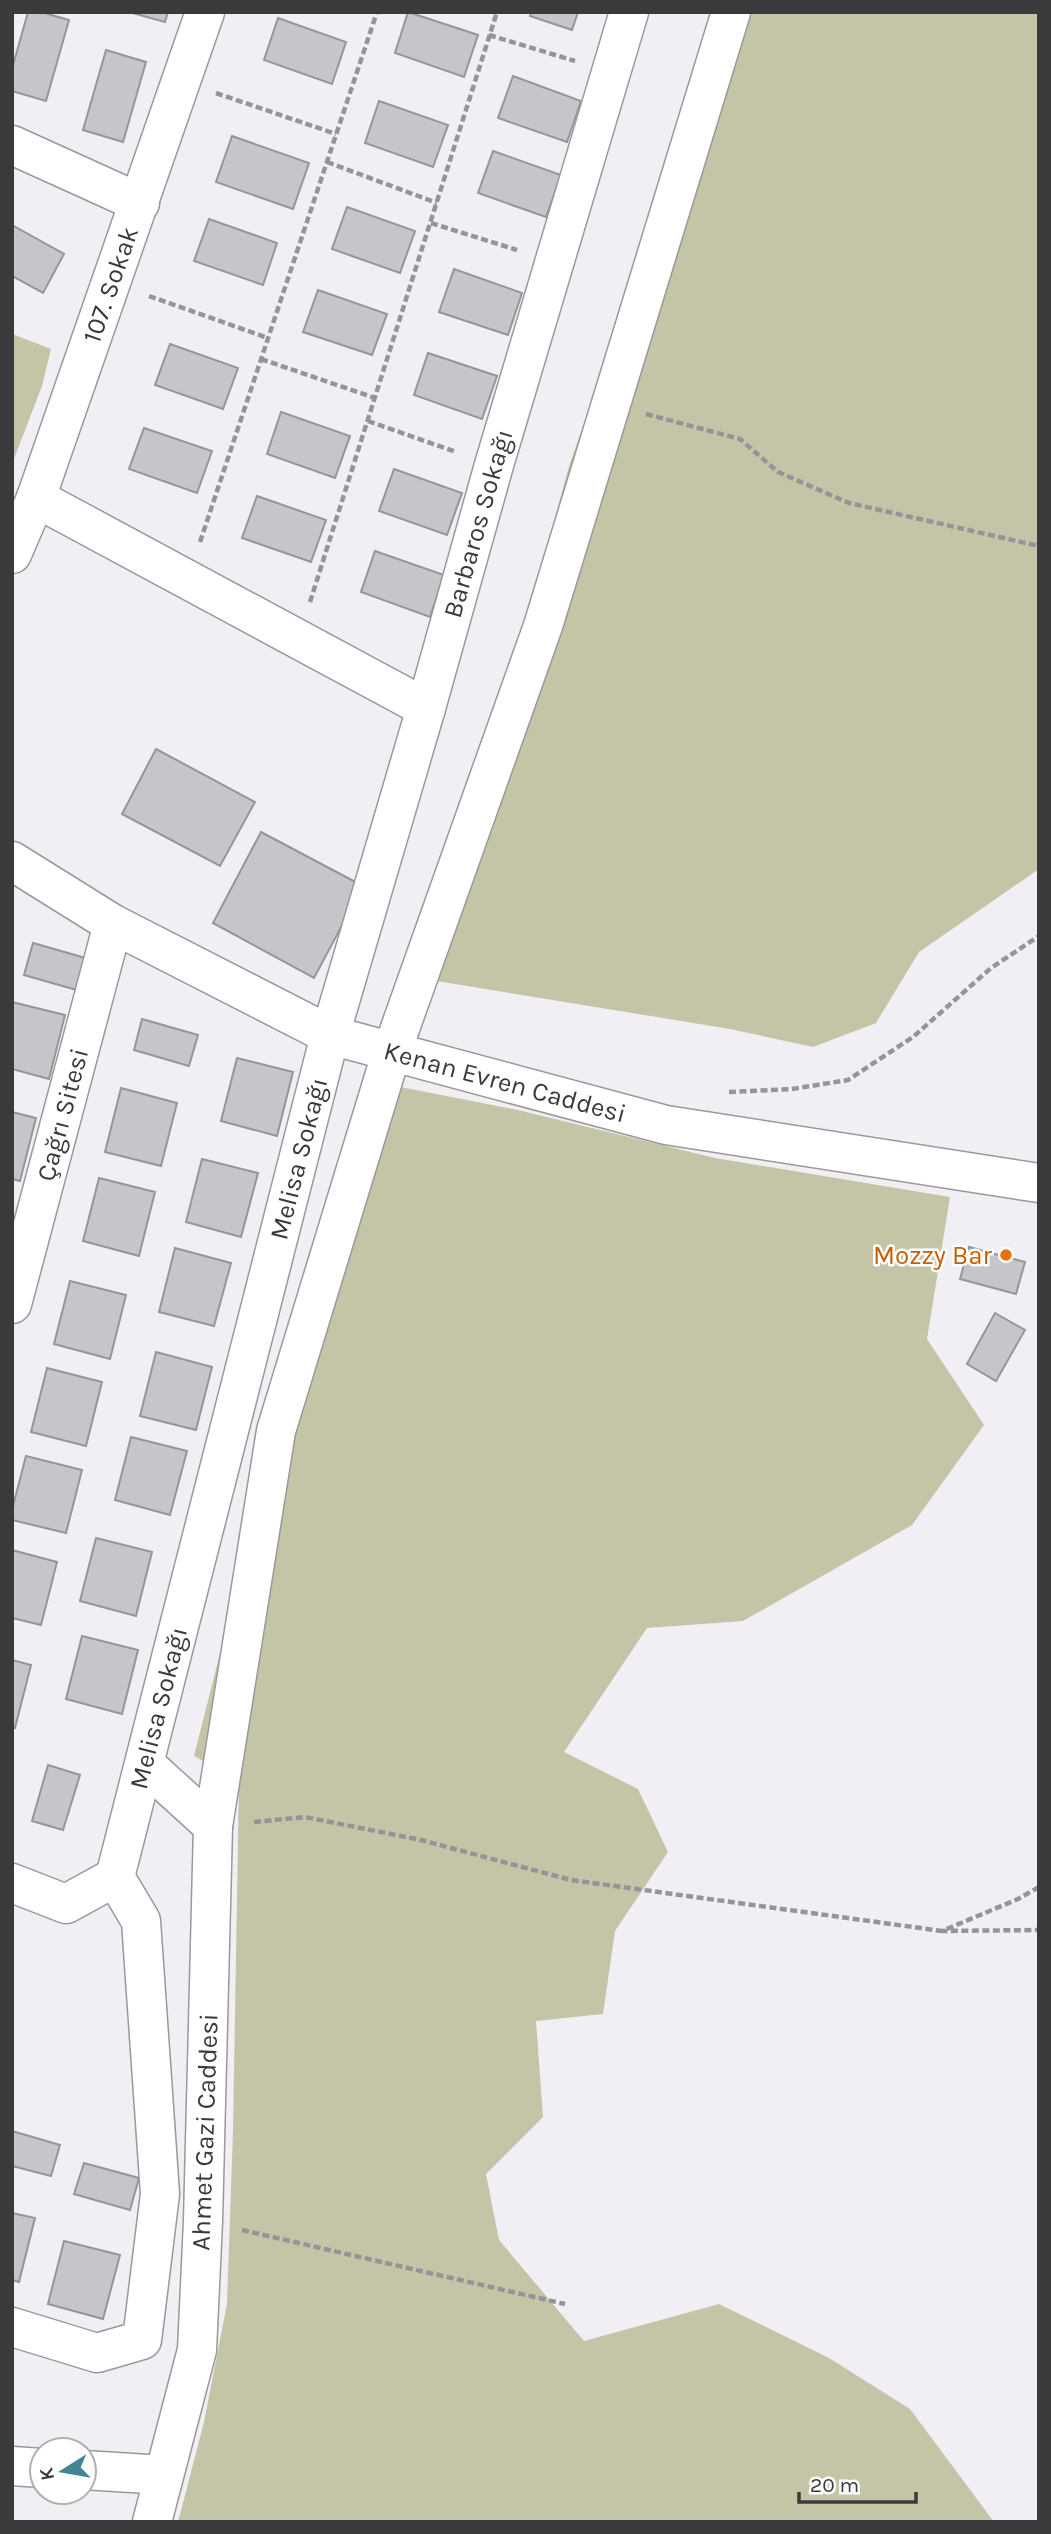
<svg xmlns="http://www.w3.org/2000/svg" width="1051" height="2534" viewBox="0 0 1051 2534" font-family="Karla,sans-serif">
  <style>
    .green { fill: #c3c5a6 }
    .building { fill: #c7c5ca; stroke: #969599; stroke-width: 2 }
    .lines { fill: none; stroke-linecap: round; stroke-linejoin: round }
    .minor-casing { stroke: #9a989c; stroke-width: 41 }
    .path { stroke: #959498; stroke-width: 4.5; stroke-dasharray: 7 3.5; stroke-linecap: butt }
    .minor { stroke: #fff; stroke-width: 38 }
    .food-dot { fill: #e8710a; stroke: #fff; stroke-width: 2.5 }
    .labels { text-anchor: middle; dominant-baseline: central; stroke-width: 5; stroke-linejoin: round; paint-order: stroke }
    .street-label { font-size: 26px; fill: #3a3a3c; stroke: #fff }
    .food-label { font-size: 26px; fill: #c56008; stroke: #fff; text-anchor: end }
  </style>
  <rect width="100%" height="100%" fill="#f1eff4"/>
  <!-- green -->
  <g class="green">
    <polygon points="711,12 1039,12 1039,869 919,952 876,1023 813,1047 730,1029 412,977 493,749 569,466 628,300"/>
    <polygon points="12,334 51,349 42,386 12,464"/>
    <polygon points="365,1080 518,1110 715,1158 950,1197 927,1339 984,1425 912,1525 743,1621 647,1628 564,1752 638,1789 668,1852 615,1931 603,2014 536,2021 543,2117 486,2174 499,2240 584,2341 719,2304 829,2358 910,2409 994,2522 178,2522 204,2422 227,2304 233,2131 239,1782 194,1756"/>
  </g>
  <!-- building -->
  <g class="building">
    <polygon points="28,12 41,12 69,20 46,101 12,91 12,69"/>
    <polygon points="129,12 168,12 165,22"/>
    <polygon points="408,12 478,35 464,77 395,53"/>
    <polygon points="531,12 578,12 572,30 530,16"/>
    <polygon points="278,18 346,42 332,84 264,60"/>
    <polygon points="106,50 146,62 123,142 83,130"/>
    <polygon points="513,76 581,101 567,142 498,118"/>
    <polygon points="379,101 448,125 433,167 365,143"/>
    <polygon points="232,136 309,163 293,209 216,182"/>
    <polygon points="493,151 561,175 546,217 478,193"/>
    <polygon points="347,207 415,231 400,273 332,249"/>
    <polygon points="209,219 277,243 263,285 194,261"/>
    <polygon points="12,225 64,254 43,293 12,276"/>
    <polygon points="454,269 522,293 508,335 439,312"/>
    <polygon points="318,290 387,314 372,355 303,332"/>
    <polygon points="170,344 238,368 223,409 155,385"/>
    <polygon points="428,353 497,376 482,419 414,395"/>
    <polygon points="281,412 350,436 335,478 267,454"/>
    <polygon points="144,428 212,451 197,493 129,469"/>
    <polygon points="394,469 462,493 447,535 379,511"/>
    <polygon points="257,496 326,520 311,562 242,538"/>
    <polygon points="375,551 444,575 430,617 361,592"/>
    <polygon points="156,749 255,802 220,866 122,814"/>
    <polygon points="261,832 363,886 314,978 213,923"/>
    <polygon points="33,943 89,959 80,991 24,975"/>
    <polygon points="12,1002 65,1015 49,1079 12,1069"/>
    <polygon points="142,1019 198,1035 189,1066 134,1050"/>
    <polygon points="237,1058 293,1072 277,1136 221,1121"/>
    <polygon points="121,1088 177,1103 161,1166 105,1152"/>
    <polygon points="12,1112 36,1118 20,1181 12,1179"/>
    <polygon points="202,1159 258,1173 241,1237 186,1222"/>
    <polygon points="99,1178 155,1192 139,1256 83,1241"/>
    <polygon points="969,1247 1025,1262 1016,1294 960,1279"/>
    <polygon points="175,1248 231,1263 214,1326 159,1312"/>
    <polygon points="70,1281 126,1295 110,1359 54,1344"/>
    <polygon points="995,1313 1025,1330 996,1381 967,1364"/>
    <polygon points="156,1352 212,1367 196,1430 140,1416"/>
    <polygon points="47,1368 102,1382 86,1446 31,1432"/>
    <polygon points="131,1437 187,1451 170,1515 115,1500"/>
    <polygon points="26,1456 82,1470 66,1533 12,1520 12,1510"/>
    <polygon points="96,1538 152,1552 136,1616 80,1601"/>
    <polygon points="12,1550 57,1562 41,1625 12,1618"/>
    <polygon points="82,1636 138,1650 122,1714 66,1699"/>
    <polygon points="12,1660 31,1665 15,1728 12,1727"/>
    <polygon points="48,1765 80,1775 63,1830 32,1821"/>
    <polygon points="12,2131 60,2145 51,2176 12,2166"/>
    <polygon points="84,2163 139,2178 130,2210 74,2194"/>
    <polygon points="12,2213 35,2218 19,2282 12,2280"/>
    <polygon points="64,2241 120,2255 103,2319 48,2304"/>
  </g>
  <g class="lines">
    <defs>
      <g id="minor">
        <polyline points="12,145 140,203"/>
        <polyline points="36,498 426,708"/>
        <path id="s1" d="M12 554 36 498 205 12"/>
        <path id="s2" d="M12 861 113 924 330 1035 666 1125 1039 1183"/>
        <path id="s3" d="M12 1304 113 924"/>
        <polyline points="146,1765 213,1826 203,2221 197,2350 152,2522"/>
        <polyline points="213,1826 276,1431 392,1051 543,626 731,12"/>
        <polyline points="12,1883 66,1904 115,1877"/>
        <path id="s4" d="M12 2327 97 2353 142 2340 160 2194 141 1921 115 1877 330 1035 426 708 494 465 629 12"/>
        <polyline points="12,2466 42,2468"/>
        <polyline points="84,2470 164,2475"/>
      </g>
    </defs>
    <!-- minor casing -->
    <use href="#minor" class="minor-casing"/>
    <!-- path -->
    <g class="path">
      <polyline points="489,35 575,61"/>
      <polyline points="216,93 336,134"/>
      <polyline points="327,162 437,203"/>
      <polyline points="431,223 517,250"/>
      <polyline points="149,296 268,338"/>
      <polyline points="261,359 375,398"/>
      <polyline points="646,414 740,439 778,472 849,503 1039,546"/>
      <polyline points="368,421 456,452"/>
      <polyline points="200,542 377,12"/>
      <polyline points="310,602 497,12"/>
      <polyline points="729,1092 792,1089 848,1080 913,1037 991,968 1039,936"/>
      <polyline points="254,1822 305,1817 421,1840 571,1880 942,1931"/>
      <polyline points="1039,1887 1018,1899 942,1931 1039,1930"/>
      <polyline points="242,2230 565,2304"/>
    </g>
    <!-- minor -->
    <use href="#minor" class="minor"/>
  </g>
  <!-- markers -->
  <circle class="food-dot" cx="1006" cy="1255" r="7"/>
  <g class="labels">
    <!-- street labels -->
    <g class="street-label">
      <text stroke="none"><textPath href="#s1" startOffset="287">107. Sokak</textPath></text>
      <text stroke="none"><textPath href="#s4" startOffset="2009">Barbaros Sokağı</textPath></text>
      <text stroke="none"><textPath href="#s2" startOffset="544">Kenan Evren Caddesi</textPath></text>
      <text stroke="none"><textPath href="#s3" startOffset="196">Çağrı Sitesi</textPath></text>
      <text stroke="none"><textPath href="#s4" startOffset="1349">Melisa Sokağı</textPath></text>
      <text stroke="none"><textPath href="#s4" startOffset="782">Melisa Sokağı</textPath></text>
      <text transform="translate(205 2132) rotate(-88)">Ahmet Gazi Caddesi</text>
    </g>
    <!-- food labels -->
    <g class="food-label">
      <text x="992" y="1255">Mozzy Bar</text>
    </g>
  </g>
  <!-- border -->
  <rect width="1051" height="2534" fill="none" stroke="#3a3a3c" stroke-width="28"/>
  <!-- north arrow -->
  <g transform="translate(63 2471) rotate(259)"><circle r="33" fill="#ffffff" stroke="#b0b0b1" stroke-width="2"/>
  <path d="M0-5L12 26L0 18L-12 26Z" fill="#428594"/>
  <text y="-10" font-size="19" font-weight="bold" text-anchor="middle" fill="#3a3a3c">K</text>
  </g>
  <!-- scale -->
  <path d="M799 2492v10h117v-10" fill="none" stroke="#3a3a3c" stroke-width="3.5"/>
  <text x="810" y="2492" font-size="21" fill="#3a3a3c" stroke="#ffffff" stroke-width="5" paint-order="stroke">20 m</text>
</svg>
